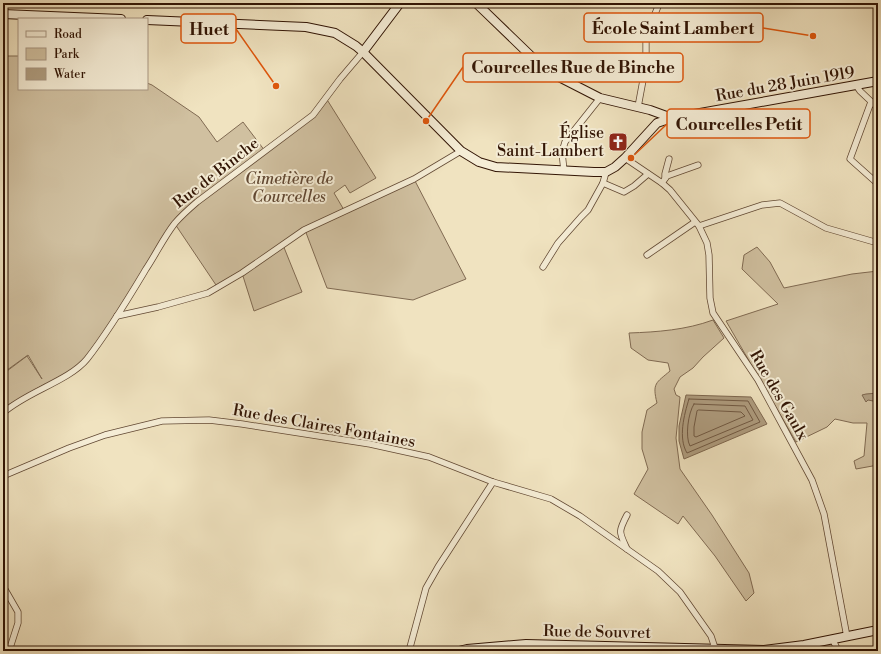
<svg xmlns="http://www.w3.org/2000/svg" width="881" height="654" viewBox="0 0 881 654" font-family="'Libre Bodoni',serif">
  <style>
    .green { fill: #d0c0a0; stroke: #806a52 }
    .water { fill: #af9d80; stroke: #7d664e }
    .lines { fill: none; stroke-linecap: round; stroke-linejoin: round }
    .shore { stroke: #705842; stroke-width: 1 }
    .street-casing { stroke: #614833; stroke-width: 7 }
    .secondary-casing { stroke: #311404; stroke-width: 10 }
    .street { stroke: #f5edd6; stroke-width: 5.5 }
    .secondary { stroke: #f5edd6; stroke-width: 8 }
    .labels { text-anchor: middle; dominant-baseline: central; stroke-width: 4; stroke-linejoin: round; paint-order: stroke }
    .street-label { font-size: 16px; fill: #311404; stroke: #f5edd6 }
    .poi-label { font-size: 16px; fill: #311404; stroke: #f5edd6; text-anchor: end }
    .park-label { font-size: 16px; font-style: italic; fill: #614833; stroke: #f5edd6 }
    .leader { fill: none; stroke: #df560c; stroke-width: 1.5 }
    .callout-dot { fill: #df560c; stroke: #f5edd6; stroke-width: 1.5 }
    .callout { fill: #f5edd6; stroke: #df560c; stroke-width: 1.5 }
    .callout-label { font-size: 17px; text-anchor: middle; font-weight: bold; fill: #311404 }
  </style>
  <rect width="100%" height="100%" fill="#f0e3c0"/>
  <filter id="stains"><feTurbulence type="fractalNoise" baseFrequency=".005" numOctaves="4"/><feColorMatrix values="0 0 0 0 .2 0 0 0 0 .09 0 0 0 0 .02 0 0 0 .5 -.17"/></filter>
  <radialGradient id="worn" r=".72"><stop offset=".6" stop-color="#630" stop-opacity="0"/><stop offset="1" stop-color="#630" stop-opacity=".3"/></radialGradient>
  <!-- green -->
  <g class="green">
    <polygon points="3,56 19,56 19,89 147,89 147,83 152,85 199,117 217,142 243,122 265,151 313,115 326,98 376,178 350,193 345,185 334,193 344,210 414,179 466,279 413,300 327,288 305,230 283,245 302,292 254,311 242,273 218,288 175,224 117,316 82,363 46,386 45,384 3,408 3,374 27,356 42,379 28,355 3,373"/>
    <polygon points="757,247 770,262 784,288 852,274 878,271 878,465 856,469 854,461 864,456 867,423 853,423 835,419 827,427 796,442 726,321 778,304 742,269 744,255"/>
    <path d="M713 320 724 338 703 357 693 368 680 377 674 389 676 395 680 397 676 438 680 469 712 515 749 573 754 593 746 601 715 556 683 516 678 524 634 494 648 469 642 449V432L647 410 657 403C652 383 656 383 670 371L668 363 648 360 631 348 629 333C657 332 686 330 713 320Z"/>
  </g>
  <!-- water -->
  <g class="water">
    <polygon points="878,393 878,402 868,400 866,402 862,395 866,394"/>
    <polygon points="686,395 751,397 767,424 684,459 679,441 679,426"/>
  </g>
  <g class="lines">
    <!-- shore -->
    <g class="shore">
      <path d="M689 399 748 401 760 422 687 453C678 438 684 415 689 399Z"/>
      <path d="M694 404 745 406 753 420 690 446C685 437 688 413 694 404Z"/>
      <polygon points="699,410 741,412 745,416 696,437 694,436 694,427 697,411"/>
    </g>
    <defs>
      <g id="street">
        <polyline points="654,3 659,4 678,3"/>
        <polyline points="856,85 860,91 878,108"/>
        <polyline points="871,102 850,159 878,184"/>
        <polyline points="638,107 646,64 646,36 659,4"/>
        <polyline points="625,158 662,183 670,190 699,226 707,243 709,255 710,298 713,313 758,380 812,480 824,514 847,637"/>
        <polyline points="564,171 562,152 565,142 600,98"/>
        <polyline points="665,178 665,174 669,159"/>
        <polyline points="603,183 624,192 634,186 648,174"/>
        <polyline points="662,183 667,176 698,165"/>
        <polyline points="699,226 762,205 780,203 826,228 878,243"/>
        <polyline points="647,255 695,222"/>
        <polyline points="543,267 558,243 581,217 588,210 603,183 606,172"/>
        <polyline points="117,316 158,307 208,293 242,273 304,230 414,179 461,151"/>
        <path d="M3 413C26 392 69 381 87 359 109 331 128 299 146 269 156 254 164 237 175 223 182 215 190 208 197 202L313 115 340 79 363 52"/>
        <polyline points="3,476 69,448 105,435 162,421 209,420 242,424 370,444 429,457 493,482 551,499 580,516 658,571 680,592 711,636 715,648"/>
        <path d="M627 549C619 532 618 532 627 515"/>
        <polyline points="3,586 18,612 18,623 9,651"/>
        <polyline points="833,640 838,651"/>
        <polyline points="409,651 426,588 438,567 493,482"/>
      </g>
      <g id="secondary">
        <polyline points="476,3 533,58 557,76 600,98 650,110 672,118"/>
        <polyline points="3,14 121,19"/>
        <polyline points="147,20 306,27 335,33 356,46 363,52 461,151 479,162 496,167 594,172 606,172 615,167 625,158 657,123 672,118 878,81"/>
        <polyline points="363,52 400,3"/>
        <polyline points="459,651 467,649 526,644 764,650 804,645 878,630"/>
      </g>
    </defs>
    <!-- street casing -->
    <use href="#street" class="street-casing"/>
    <!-- secondary casing -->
    <use href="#secondary" class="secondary-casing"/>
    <!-- street -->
    <use href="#street" class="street"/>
    <!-- secondary -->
    <use href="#secondary" class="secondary"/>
  </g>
  <!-- icons -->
  <defs>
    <symbol id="church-square" viewBox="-11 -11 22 22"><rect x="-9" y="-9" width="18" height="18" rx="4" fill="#8f2418" stroke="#f5edd6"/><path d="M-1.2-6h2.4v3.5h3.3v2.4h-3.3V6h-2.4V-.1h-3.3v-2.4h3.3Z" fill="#fff"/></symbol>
  </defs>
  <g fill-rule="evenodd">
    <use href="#church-square" x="607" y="131" width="22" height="22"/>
  </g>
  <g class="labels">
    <!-- street labels -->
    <g class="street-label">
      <text transform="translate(785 84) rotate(-10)">Rue du 28 Juin 1919</text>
      <text transform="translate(216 173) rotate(-38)">Rue de Binche</text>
      <text transform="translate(779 395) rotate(60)">Rue des Gaulx</text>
      <text transform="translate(324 426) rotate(10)">Rue des Claires Fontaines</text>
      <text transform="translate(597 632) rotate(1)">Rue de Souvret</text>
    </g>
    <!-- poi labels -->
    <g class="poi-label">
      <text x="604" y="133">Église<tspan x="604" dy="18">Saint-Lambert</tspan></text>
    </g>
    <!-- park labels -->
    <g class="park-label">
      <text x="289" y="179">Cimetière de<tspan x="289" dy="18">Courcelles</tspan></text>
    </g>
  </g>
  <!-- callouts -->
  <path class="leader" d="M813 36L763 28M276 86L236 29M426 121L463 67M631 158L667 124"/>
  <g class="callout-dot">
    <circle cx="813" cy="36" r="4"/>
    <circle cx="276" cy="86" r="4"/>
    <circle cx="426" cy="121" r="4"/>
    <circle cx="631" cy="158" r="4"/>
  </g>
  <g class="callout">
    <rect x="584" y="13" width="179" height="29" rx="4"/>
    <rect x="181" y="14" width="55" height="29" rx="4"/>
    <rect x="463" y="53" width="220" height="29" rx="4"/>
    <rect x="667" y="109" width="143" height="29" rx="4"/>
  </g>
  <g class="callout-label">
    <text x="673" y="34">École Saint Lambert</text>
    <text x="209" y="35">Huet</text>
    <text x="573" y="73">Courcelles Rue de Binche</text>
    <text x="739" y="130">Courcelles Petit</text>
  </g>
  <!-- margin -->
  <rect width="881" height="654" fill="none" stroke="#f0e3c0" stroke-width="16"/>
  <rect x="4" y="4" width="873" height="646" fill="none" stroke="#311404" stroke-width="2"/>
  <rect x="8" y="8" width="865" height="638" fill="none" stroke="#311404"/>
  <!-- legend -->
  <rect x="18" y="18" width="130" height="72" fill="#f5edd6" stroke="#a79682"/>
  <rect x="26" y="31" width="20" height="6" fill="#f5edd6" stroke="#a79682"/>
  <text x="54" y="38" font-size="12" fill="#311404">Road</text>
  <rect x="26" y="48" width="20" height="12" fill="#d0c0a0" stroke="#a79682"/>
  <text x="54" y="58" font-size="12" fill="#311404">Park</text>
  <rect x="26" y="68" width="20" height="12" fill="#af9d80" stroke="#a79682"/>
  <text x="54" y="78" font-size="12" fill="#311404">Water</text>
  <rect width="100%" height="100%" filter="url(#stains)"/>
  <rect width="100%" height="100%" fill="url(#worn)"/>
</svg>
